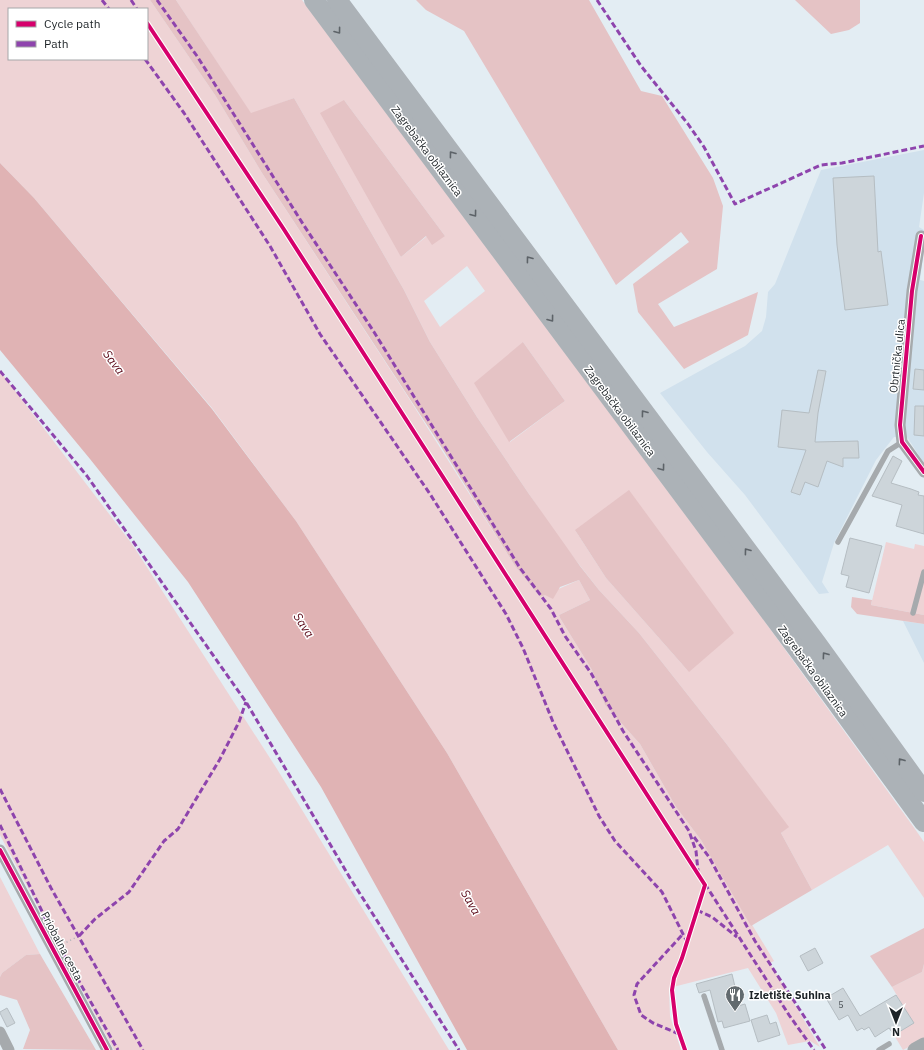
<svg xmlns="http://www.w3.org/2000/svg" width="924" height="1050" viewBox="0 0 924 1050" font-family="'IBM Plex Sans',sans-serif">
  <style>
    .built { fill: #d1e1ed }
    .green { fill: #eed3d5; fill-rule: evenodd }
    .forest { fill: #e5c3c5 }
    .water { fill: #e0b3b4 }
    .building { fill: #cdd5da; stroke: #b5bdc2 }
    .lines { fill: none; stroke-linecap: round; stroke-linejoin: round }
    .path { stroke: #acb2b5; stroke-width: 1.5; stroke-dasharray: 1 3; stroke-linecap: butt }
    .lane { stroke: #a6aaad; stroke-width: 5.5 }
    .street { stroke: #a6aaad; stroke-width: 11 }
    .secondary { stroke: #a4aaad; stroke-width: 15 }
    .highway { stroke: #acb2b7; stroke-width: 20 }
    .quiet { stroke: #8e44ad; stroke-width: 3; stroke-dasharray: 6 3; stroke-linecap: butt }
    .cycleway-casing { stroke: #fff; stroke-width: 6 }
    .cycleway { stroke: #d6006c; stroke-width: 4 }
    .oneway { stroke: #5d6368 }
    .labels { text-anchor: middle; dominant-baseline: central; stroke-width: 3; stroke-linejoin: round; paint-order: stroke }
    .number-label { font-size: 9px; fill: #4a5055 }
    .street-label { font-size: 11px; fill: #1d2327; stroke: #fff }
    .poi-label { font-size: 11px; font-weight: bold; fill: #1d2327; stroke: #fff; text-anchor: start }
    .water-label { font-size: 12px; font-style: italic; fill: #560312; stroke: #fff }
  </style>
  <rect width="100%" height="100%" fill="#e3edf3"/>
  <!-- built -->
  <g class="built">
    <polygon points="924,150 924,193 919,227 924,230 924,249 920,280 924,281 924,463 907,437 894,437 876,460 834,543 822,582 829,593 819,594 745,495 707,452 660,393 745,346 762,331 766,317 768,292 775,284 821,170"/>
    <polygon points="903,621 924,624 924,663"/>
  </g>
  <!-- green -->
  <g class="green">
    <path d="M0 0H150L215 95 262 173 408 397 515 566 540 597 579 580 590 600 559 615 560 618 592 670 605 705 640 744 676 807 701 840 774 961 770 963 820 1047 810 1041 788 1045 776 1013 748 968 669 988 670 1016 681 1050H618L447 753 296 521 212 408 34 198 0 163ZM9 9H147V59H9Z"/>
    <path d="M176 0H302L760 615 915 829 924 842V898L888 845 812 890 781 833 788 827 725 742 639 633 599 590 560 540 529 494 477 417 430 342 404 290 294 98 251 114ZM344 100 445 236H427L401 257ZM467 266 485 291 440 327 424 301ZM523 342 565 401 510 442ZM575 530 689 672 606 578Z"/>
    <polygon points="0,371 132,544 277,769 449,1050 114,1050 0,835"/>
    <polygon points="886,542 914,549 915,544 924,546 924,615 871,605"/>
    <polygon points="0,877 40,954 26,955 2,973 0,977"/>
    <polygon points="924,964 924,1039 903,1050 894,1035 913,1023 892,987 922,972"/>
  </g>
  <!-- forest -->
  <g class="forest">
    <polygon points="150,0 176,0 251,113 294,98 404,290 430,342 477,417 529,494 580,566 599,590 639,633 725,742 789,827 781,833 812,890 751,926 701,840 676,807 640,744 605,705 592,670 560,618 559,615 590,600 579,580 560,587 553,599 545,595 540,597 515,566 440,445 262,173 215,95"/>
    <polygon points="416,0 589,0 641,91 662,96 713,178 723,206 717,269 658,304 674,327 758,292 748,335 684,369 638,312 633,284 689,242 681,232 616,285 464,31 426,10"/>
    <polygon points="795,0 860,0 860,23 849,30 831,34"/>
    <polygon points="344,100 445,236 432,245 426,236 401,257 320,113"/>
    <polygon points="523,342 565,401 509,442 474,383"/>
    <polygon points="629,490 734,633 689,672 606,578 575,530"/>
    <polygon points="852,597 872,600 871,605 924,615 924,624 857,614 851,607"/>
    <polygon points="924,928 924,964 922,972 892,987 870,956"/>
    <polygon points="40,954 96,1050 23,1049 30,1030 17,1000 0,995 0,977 2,973 26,955"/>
  </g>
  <!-- water -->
  <polygon class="water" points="0,163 34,198 212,409 296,521 447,753 618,1050 467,1050 321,787 188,582 90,459 0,350"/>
  <!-- building -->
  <g class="building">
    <polygon points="874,176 878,252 881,251 888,305 845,310 837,245 833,178"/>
    <polygon points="915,369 924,370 924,390 913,389"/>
    <polygon points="818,370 826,371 818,413 815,442 858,441 859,458 843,458 843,467 827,461 818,487 805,482 800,495 791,492 806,450 778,447 782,410 809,413"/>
    <polygon points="915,406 924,406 924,436 914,435"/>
    <polygon points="893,456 902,461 891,483 911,489 919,492 918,495 924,496 924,534 896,526 902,505 872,496"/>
    <polygon points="850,538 882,546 869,593 846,587 849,576 841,574"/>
    <polygon points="815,948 823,963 808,971 800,956"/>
    <polygon points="732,974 736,991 734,991 738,1006 745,1004 750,1021 724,1028 722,1021 718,1022 710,990 699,993 696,984"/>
    <polygon points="843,988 860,1016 896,995 914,1023 894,1035 889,1028 875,1037 869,1027 864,1030 862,1028 857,1031 848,1015 839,1020 826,998"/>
    <polygon points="7,1008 15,1023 7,1027 0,1013 0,1012"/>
    <polygon points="767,1015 770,1024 776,1022 780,1035 758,1042 751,1020"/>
  </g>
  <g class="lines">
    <!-- path -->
    <polyline class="path" points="63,944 79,936"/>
    <!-- lane -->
    <g class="lane">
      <polyline points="838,542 888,451 902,442"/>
      <polyline points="913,613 924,572"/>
      <polyline points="704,996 722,1050"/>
      <polyline points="879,1050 889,1044"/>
    </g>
    <!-- street -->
    <g class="street">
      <polyline points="921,236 912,291 900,425 902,442 924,472"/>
      <polyline points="0,850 107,1050"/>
      <polyline points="0,1032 9,1050"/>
    </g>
    <!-- secondary -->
    <polyline class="secondary" points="915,1050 924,1045"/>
    <!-- highway -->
    <g class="highway">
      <polyline points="314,0 802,655 924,822"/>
      <polyline points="337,0 817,644 924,792"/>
    </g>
    <!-- quiet -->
    <g class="quiet">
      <polyline points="102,0 109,9"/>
      <polyline points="131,0 137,9"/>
      <polyline points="157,0 197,56 303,224 374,332 520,568 551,609 565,636 591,673 623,731 689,831 696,851 698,871"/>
      <polyline points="597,0 641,66 688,124 704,147 735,204 821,165 842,163 924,146"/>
      <polyline points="145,59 184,113 270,246 320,334 430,494 506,614 523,648 553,722 599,816 615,841 662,892 687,942"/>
      <polyline points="0,371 87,476 246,702 350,878 459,1050"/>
      <polyline points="0,789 51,888 143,1050"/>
      <polyline points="0,825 59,946 118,1050"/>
      <polyline points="694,837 709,857 755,941 826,1050"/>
      <polyline points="705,884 789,1015 814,1050"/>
      <polyline points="697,910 712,917 737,937"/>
      <polyline points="79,936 95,919 129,892 164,841 178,829 220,759 239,722 246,702"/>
      <polyline points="679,1034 653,1023 641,1015 634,995 637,984 683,934"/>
    </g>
    <defs>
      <g id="cycleway">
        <polyline points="147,23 283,228 705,885 682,958 674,978 672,990 676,1024 685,1050"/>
        <polyline points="921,236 912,291 900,425 902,442 924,472"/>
        <polyline points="0,850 107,1050"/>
      </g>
    </defs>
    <!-- cycleway casing -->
    <use href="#cycleway" class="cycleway-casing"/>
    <!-- cycleway -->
    <use href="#cycleway" class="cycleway"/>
  </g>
  <!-- one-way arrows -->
  <defs><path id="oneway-chevron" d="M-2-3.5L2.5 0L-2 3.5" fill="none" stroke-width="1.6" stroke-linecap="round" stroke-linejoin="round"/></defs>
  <g class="oneway">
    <use href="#oneway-chevron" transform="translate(338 31) rotate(53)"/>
    <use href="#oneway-chevron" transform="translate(452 154) rotate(-127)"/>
    <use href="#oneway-chevron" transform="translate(474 214) rotate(53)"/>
    <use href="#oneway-chevron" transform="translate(529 259) rotate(-127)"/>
    <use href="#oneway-chevron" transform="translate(551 319) rotate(53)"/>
    <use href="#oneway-chevron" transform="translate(644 413) rotate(-127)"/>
    <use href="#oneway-chevron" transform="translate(662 468) rotate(53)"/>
    <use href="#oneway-chevron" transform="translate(747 551) rotate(-127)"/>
    <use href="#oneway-chevron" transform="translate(825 655) rotate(-126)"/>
    <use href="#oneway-chevron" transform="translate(901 761) rotate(-126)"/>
  </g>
  <!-- icons -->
  <defs>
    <symbol id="restaurant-pin" viewBox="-11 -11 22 30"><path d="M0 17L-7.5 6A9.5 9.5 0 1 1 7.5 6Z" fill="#626a6e" stroke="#fff"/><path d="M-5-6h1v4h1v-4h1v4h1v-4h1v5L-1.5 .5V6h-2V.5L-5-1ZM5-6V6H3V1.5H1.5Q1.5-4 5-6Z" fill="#fff"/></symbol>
  </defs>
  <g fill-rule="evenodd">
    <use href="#restaurant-pin" x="724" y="984" width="22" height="30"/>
  </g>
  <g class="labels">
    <!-- number labels -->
    <g class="number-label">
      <text x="841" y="1004">5</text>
    </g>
    <!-- street labels -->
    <g class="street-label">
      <text transform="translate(427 151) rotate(53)">Zagrebačka obilaznica</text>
      <text transform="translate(897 356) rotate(-84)">Obrtnička ulica</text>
      <text transform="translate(620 411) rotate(53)">Zagrebačka obilaznica</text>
      <text transform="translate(813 671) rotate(54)">Zagrebačka obilaznica</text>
      <text transform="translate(62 946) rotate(62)">Priobalna cesta</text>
    </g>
    <!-- poi labels -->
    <g class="poi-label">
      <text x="749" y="995">Izletište Suhina</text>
    </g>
    <!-- water labels -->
    <g class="water-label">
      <text transform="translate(114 362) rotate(53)">Sava</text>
      <text transform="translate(304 625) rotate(57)">Sava</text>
      <text transform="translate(471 902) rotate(60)">Sava</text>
    </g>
  </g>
  <!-- legend -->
  <rect x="8" y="8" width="140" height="52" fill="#ffffff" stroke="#a5a7a9"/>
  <rect x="16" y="21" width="20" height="6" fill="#d6006c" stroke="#a5a7a9"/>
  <text x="44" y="28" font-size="12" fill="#1d2327">Cycle path</text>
  <rect x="16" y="41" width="20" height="6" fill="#8e44ad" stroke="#a5a7a9"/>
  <text x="44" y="48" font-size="12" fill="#1d2327">Path</text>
  <!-- north arrow -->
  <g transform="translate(896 1022) rotate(180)" stroke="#ffffff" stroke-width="3" paint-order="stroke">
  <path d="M0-3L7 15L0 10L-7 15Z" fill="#1d2327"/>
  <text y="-6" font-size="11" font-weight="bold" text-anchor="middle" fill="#1d2327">N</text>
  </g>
</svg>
